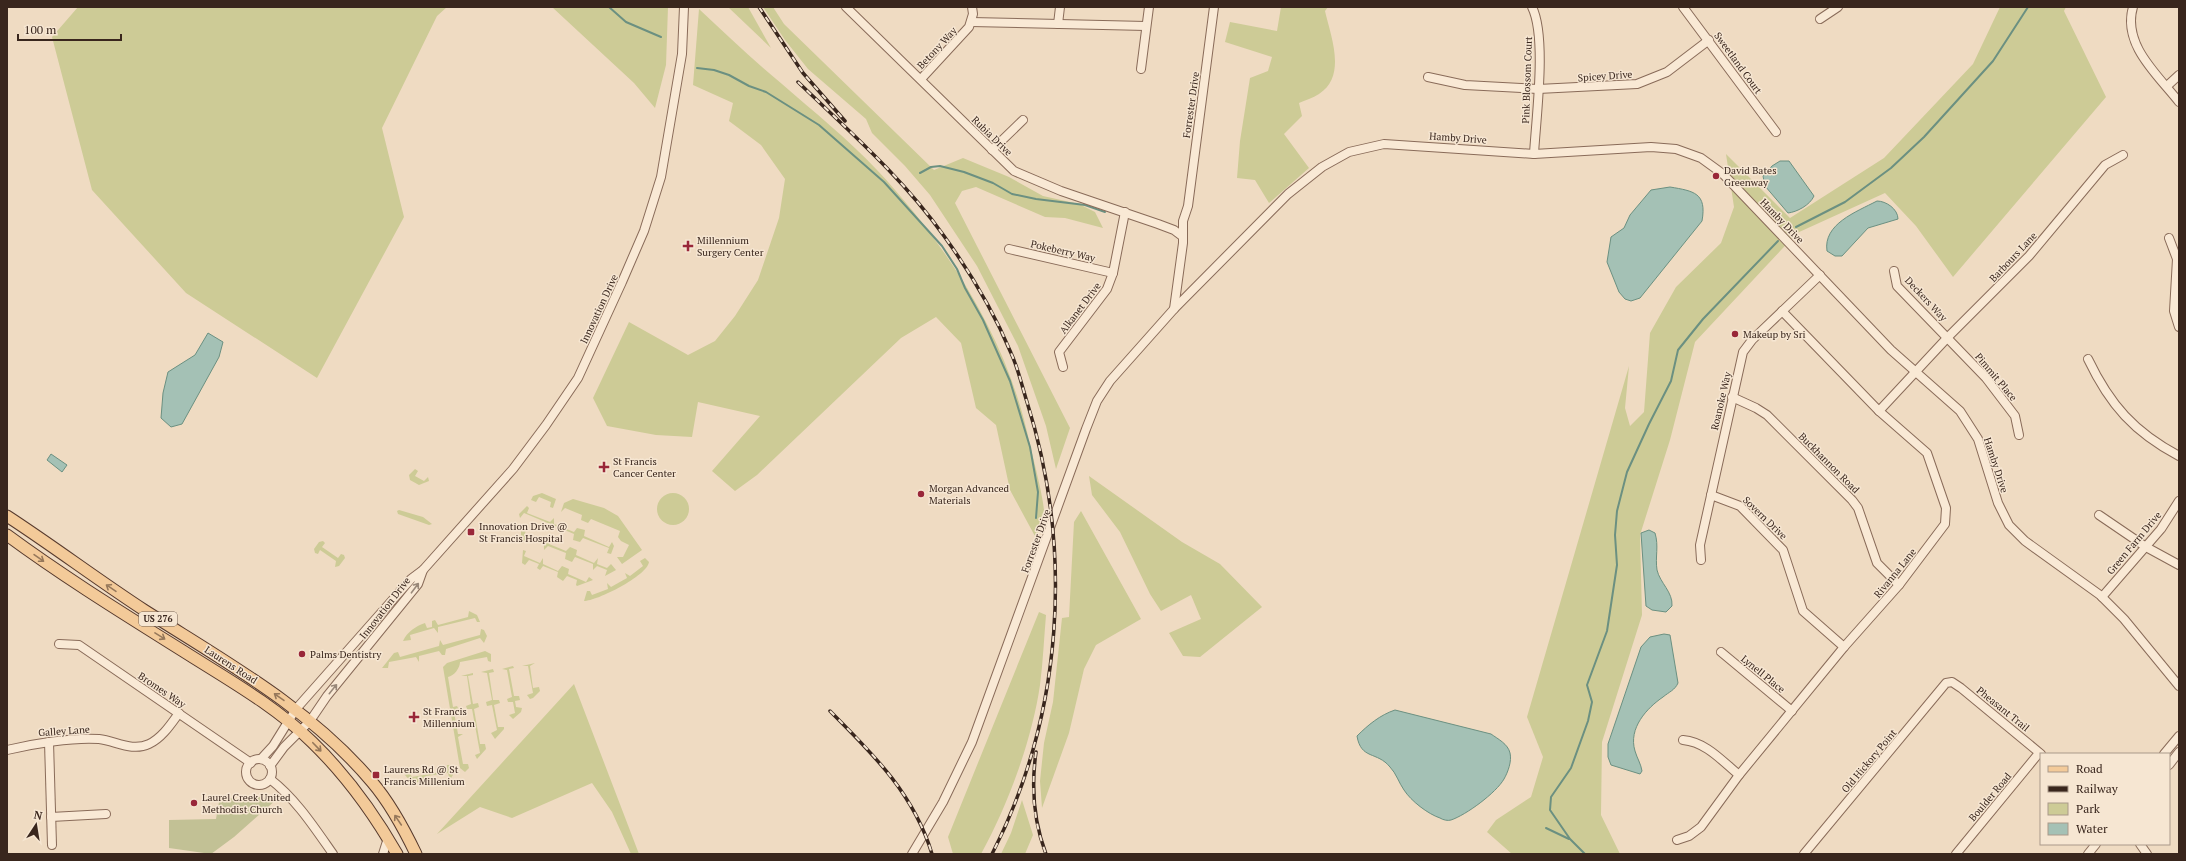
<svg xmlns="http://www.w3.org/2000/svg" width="2186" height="861" viewBox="0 0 2186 861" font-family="'PT Serif',serif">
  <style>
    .green { fill: #cdcb96 }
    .cemetery { fill: #c2c195 }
    .water { fill: #a4c1b5; stroke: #6b9081 }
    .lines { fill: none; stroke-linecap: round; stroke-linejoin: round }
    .stream { stroke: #6b9081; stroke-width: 2 }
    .minor-casing { stroke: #896b59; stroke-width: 10 }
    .major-casing { stroke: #573a2d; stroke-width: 13 }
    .minor { stroke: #f9e9d5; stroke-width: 8 }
    .major { stroke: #f3ca99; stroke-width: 11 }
    .rail-casing { stroke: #39261d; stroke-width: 3.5 }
    .rail { stroke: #f6e6d2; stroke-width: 2; stroke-dasharray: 6; stroke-linecap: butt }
    .oneway { stroke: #96785b }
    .oneway2 { stroke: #998879 }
    .poi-dot { fill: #992739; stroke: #f6e6d2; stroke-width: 1.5 }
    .labels { text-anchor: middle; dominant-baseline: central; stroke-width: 3; stroke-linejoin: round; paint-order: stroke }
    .shield { fill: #f6e6d2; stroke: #726053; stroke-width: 1 }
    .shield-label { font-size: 9px; font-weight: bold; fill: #39261d }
    .street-label { font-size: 10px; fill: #39261d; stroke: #f6e6d2 }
    .poi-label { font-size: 10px; fill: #39261d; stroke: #f6e6d2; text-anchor: start }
  </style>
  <rect width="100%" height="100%" fill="#efdbc2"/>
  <!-- green -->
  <g class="green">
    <polygon points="78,7 447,7 437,16 382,128 404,217 317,378 186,293 92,190 52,37"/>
    <polygon points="552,7 668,7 666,65 655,108 634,83"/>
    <polygon points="728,7 748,7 771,48"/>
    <polygon points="763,7 773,7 784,24 934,170 963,158 1009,177 1043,196 1079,204 1095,212 1103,228 1065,218 1045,217 976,187 962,191 955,203 1070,428 1056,469 1046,426 1018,346 977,266 930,195 905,166 872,133 866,119 808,69 785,40"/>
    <path d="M1281 7H1328L1325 11C1331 37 1347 76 1319 94 1313 98 1305 100 1299 103L1302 116 1284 134 1309 168 1269 203 1255 180 1237 178 1240 141 1250 78 1268 71 1272 57 1225 42 1230 22 1277 31Z"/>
    <polygon points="2000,7 2066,7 2064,11 2106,97 1953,277 1916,226 1885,193 1797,233 1695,342 1670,440 1640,535 1642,615 1602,742 1601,815 1620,854 1512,854 1487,832 1496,820 1531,797 1543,757 1527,717 1629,366 1625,408 1630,426 1644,412 1650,333 1676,287 1721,243 1734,207 1726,154 1790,218 1884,158 1973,64"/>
    <path d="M699 9C726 34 753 60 782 84 814 112 848 139 877 170 949 247 1009 341 1030 445 1033 457 1045 504 1044 513 1042 521 1039 530 1036 538L1010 490 996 425 976 408 961 343 936 317 901 338 757 475 735 491 712 471 760 416 698 402 692 437 656 435 607 426 593 398 629 322 688 355 715 341 735 316 758 280 779 218 785 179 761 145 729 121 733 103 693 85Z"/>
    <polygon points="415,469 418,471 415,476 424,481 428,477 429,481 419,485 410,480 409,475"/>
    <polygon points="1089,476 1182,542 1220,564 1262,607 1200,657 1183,656 1169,633 1201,619 1191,595 1161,611 1150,594 1120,532 1092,495"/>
    <circle cx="673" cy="509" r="16"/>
    <polygon points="542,493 556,499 553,508 550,507 551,502 539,497 536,502 531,500 533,496"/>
    <polygon points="573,499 604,508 618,516 642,550 622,564 617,557 623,557 629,545 621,541 618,537 620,531 591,519 588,523 581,520 582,515 565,508 561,512 564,503"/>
    <polygon points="527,506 529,508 527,513 550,522 554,518 554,524 574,532 577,528 585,530 584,536 609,547 612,542 614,546 611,554 607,553 609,548 583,538 580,542 573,540 574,534 553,525 549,530 550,524 524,513 520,518 519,514"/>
    <polygon points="399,510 423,517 432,524 429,525 398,514 397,511"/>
    <polygon points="1081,511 1141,619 1096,645 1084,669 1069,733 1042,808 1040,781 1044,743 1053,702 1062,618 1069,617 1074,522"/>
    <polygon points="521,527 526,529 525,534 545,543 549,538 549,544 566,551 570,547 577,550 576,555 594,563 598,558 597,564 607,568 611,564 616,570 605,576 607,570 597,566 593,570 593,564 575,557 572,562 565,559 566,553 548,546 544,550 544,544 527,537 524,541 521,541"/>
    <polygon points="323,541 325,543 322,547 338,558 341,554 344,555 345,558 339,566 335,567 336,561 320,550 318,554 315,553 314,549 319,542"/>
    <polygon points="523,550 526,551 524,556 540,563 543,558 543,564 558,571 562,566 569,569 568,574 586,582 589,577 593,580 577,586 576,585 577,580 567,576 563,581 557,577 558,572 543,566 540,570 537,568 539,564 529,560 525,565 522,563"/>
    <path d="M645 558 649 562C647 576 597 601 584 601L587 591H590L592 595 608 589 607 583 611 587 627 578 625 573 630 576 643 566 640 561Z"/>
    <path d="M469 611 477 615 480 622H477L475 618 438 627V633L434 628 410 635 411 640 403 641C407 632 416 626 425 623L427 628 432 627V621L435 620 438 625 468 617Z"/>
    <path d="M1039 612 1046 615C1044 638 1043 662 1040 685 1032 740 1008 805 981 854H953L948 837Z"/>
    <polygon points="481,629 484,630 487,636 484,643 480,638 446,649 445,655 442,655 439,651 419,656 419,662 416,657 389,662 388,668 382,668 394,653 398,652 400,657 439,646 440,640 443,645 480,635"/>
    <path d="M485 651 491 654V662L488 661 487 657 460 662C460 668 454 676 448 677L453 707 457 706 459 710 454 712 458 734H463L458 737 463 764H468L469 768 465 772 460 768 443 667 447 663Z"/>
    <polygon points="535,663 530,666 533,688 539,687 540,691 533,698 530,699 527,695 533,693 528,666 522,666"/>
    <polygon points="513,666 514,668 509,669 514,696 519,696 520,700 515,701 516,707 522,708 521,712 513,719 509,715 515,713 513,702 508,702 507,699 512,697 507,670 502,669"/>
    <polygon points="493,669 494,672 489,673 493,700 499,700 500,703 494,705 498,727 504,727 504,729 495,739 491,733 497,730 492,705 487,706 486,702 492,700 487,673 481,672"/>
    <polygon points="473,673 473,675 468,676 473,704 478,703 479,707 474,709 480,744 485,744 486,749 477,759 475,755 480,753 472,709 467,709 466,706 471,704 467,676 461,676"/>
    <polygon points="574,684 639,854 631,854 612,812 592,783 512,818 480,807 437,834"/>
    <path d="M447 765H450L453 775 451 778 449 777 448 773 426 776V782C419 783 410 782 405 775L409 772 412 777 447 771Z"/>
    <polygon points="1022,800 1033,835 1025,854 1001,854 1011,833"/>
  </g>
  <!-- cemetery -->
  <polygon class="cemetery" points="244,795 277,799 234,837 211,854 169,848 169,820 216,819 220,796 242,800"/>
  <!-- water -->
  <g class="water">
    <path d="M1780 161H1789L1814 196C1810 205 1797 212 1788 213L1765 186 1763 176 1772 166Z"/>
    <path d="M1670 187C1694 191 1707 193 1702 221L1640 298 1631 301 1625 299 1619 292 1607 262 1611 237 1624 228 1630 215 1651 190Z"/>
    <path d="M1877 201C1886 201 1898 209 1898 219L1868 228 1842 256H1835L1827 251C1823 224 1856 212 1877 201Z"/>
    <polygon points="208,333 223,342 219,357 182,424 171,427 161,418 163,393 168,372 195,355"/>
    <polygon points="51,454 67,465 62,472 47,460"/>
    <path d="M1649 530 1655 533C1659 546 1655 557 1657 570 1660 583 1673 592 1672 606L1666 612 1652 610 1646 606 1641 533Z"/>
    <path d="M1664 634 1670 635 1678 683C1675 690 1669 692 1663 697 1647 708 1628 728 1635 751 1637 758 1641 764 1642 771L1640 774 1611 765 1608 757V744L1641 647 1650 637Z"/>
    <path d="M1395 710 1491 734C1498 739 1508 744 1510 753 1512 761 1508 772 1504 779 1496 793 1466 815 1451 820 1448 821 1443 820 1440 818 1428 814 1411 801 1404 790 1399 783 1396 773 1390 767 1377 751 1361 760 1357 736 1368 725 1380 715 1395 710Z"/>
  </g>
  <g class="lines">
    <!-- stream -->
    <g class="stream">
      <polyline points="609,7 626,22 661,37"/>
      <polyline points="697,68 714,70 729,75 749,86 766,92 819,125 884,182 942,246 957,269 965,288 983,320 1010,381 1030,447 1038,492 1036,518"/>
      <polyline points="920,173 931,167 940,166 964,172 993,183 1012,194 1036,199 1085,205 1105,212"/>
      <polyline points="1796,227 1845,202 1891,168 1924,137 1993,61 2028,7"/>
      <polyline points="1546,828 1569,839"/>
      <polyline points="1585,854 1570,839 1550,810 1551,797 1571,768 1588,721 1592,702 1587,685 1607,631 1617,565 1615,535 1617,511 1627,472 1649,424 1671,381 1678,350 1703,319 1778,241"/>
    </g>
    <defs>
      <g id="minor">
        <polyline points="846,7 1014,171 1061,191 1158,224 1174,230 1182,236"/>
        <path d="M1532 7C1547 37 1536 118 1534 154"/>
        <polyline points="1683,7 1776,132"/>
        <path d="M2133 7C2122 45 2158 75 2179 102"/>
        <polyline points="1820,19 1838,7"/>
        <polyline points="971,22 1146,26"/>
        <polyline points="1058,24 1060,7"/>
        <polyline points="1141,69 1149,7"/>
        <polyline points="1428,77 1465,85 1538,89 1637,84 1667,72 1709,40"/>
        <polyline points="921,79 969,27 973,14 972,7"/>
        <polyline points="2167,86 2179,75"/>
        <polyline points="992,150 1023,120"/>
        <polyline points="2169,238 2177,259 2174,311 2179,327"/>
        <polyline points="1009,249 1113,273"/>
        <polyline points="1894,271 1897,286 1986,378 2015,416 2019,435"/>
        <polyline points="1174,309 1183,243 1183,221 1188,206 1214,7"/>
        <path d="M2088 359C2110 405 2134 432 2179 456"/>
        <polyline points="1063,367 1059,352 1107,289 1113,273 1125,212"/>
        <polyline points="1732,397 1756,408 1767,415 1852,500 1858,508 1877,563 1899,585"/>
        <polyline points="1879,411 1948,337 2029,256 2105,165 2123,155"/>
        <polyline points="1711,495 1740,506 1783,550 1803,611 1844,647"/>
        <polyline points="2099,515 2146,547 2179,565"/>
        <polyline points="1701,560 1700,545 1743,352 1752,340 1820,275"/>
        <polyline points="2102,597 2161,529 2179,501"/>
        <polyline points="59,644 79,645 251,763"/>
        <polyline points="1721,652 1792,711"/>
        <path d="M1683 740C1706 742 1722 761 1739 775"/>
        <polyline points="49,742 52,845"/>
        <path d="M7 750C32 744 73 737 99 739 116 741 132 752 149 744 162 738 171 724 179 713"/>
        <polyline points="2164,754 2179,736"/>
        <polyline points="261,759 273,746 296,709 411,579 423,570 513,469 546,425 578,378 622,282 644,231 661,177 682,54 684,7"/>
        <circle cx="259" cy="772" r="13"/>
        <polyline points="2169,765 2179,752"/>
        <polyline points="270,766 284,747 310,721 327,696 418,584 423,570"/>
        <path d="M270 779C296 799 314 827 333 854"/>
        <polyline points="51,817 106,814"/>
        <polyline points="1677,840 1689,836 1701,827 1739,775 1844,647 1899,585 1945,524 1946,508 1927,453 1879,411 1782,311"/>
        <polyline points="2140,844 2147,854"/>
        <polyline points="383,854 388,838"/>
        <polyline points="912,854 943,802 972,742 1086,429 1097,401 1110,381 1174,309 1288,194 1322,167 1349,152 1384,144 1534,154 1651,147 1676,149 1701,158 1723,174 1891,350 1960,411 1978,439 1998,503 2009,525 2025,541 2100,595 2124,619 2179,686"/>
        <polyline points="1804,854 1946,683 1952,682 1961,688 2041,754"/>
        <polyline points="1956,854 2039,753"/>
        <polyline points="2088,854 2096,844"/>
      </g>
      <g id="major">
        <path d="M7 516C53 546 98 580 144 610 224 661 310 708 372 782 390 803 404 829 416 854"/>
        <path d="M7 535C64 577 124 614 183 651 227 679 274 705 312 742 346 775 373 812 397 854"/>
      </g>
    </defs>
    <!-- minor casing -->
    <use href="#minor" class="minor-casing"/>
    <!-- major casing -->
    <use href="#major" class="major-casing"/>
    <!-- minor -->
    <use href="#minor" class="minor"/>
    <!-- major -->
    <use href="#major" class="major"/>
    <defs>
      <g id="rail">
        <polyline points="759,7 803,73 845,121"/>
        <path d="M798 82C849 131 903 178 944 236 970 272 994 312 1011 353 1018 368 1022 386 1027 402 1074 551 1063 715 992 854"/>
        <path d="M830 711C873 754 914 794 932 854"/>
        <path d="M1036 752C1031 788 1033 820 1046 854"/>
      </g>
    </defs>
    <!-- rail casing -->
    <use href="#rail" class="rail-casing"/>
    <!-- rail -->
    <use href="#rail" class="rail"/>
  </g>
  <!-- one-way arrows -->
  <defs><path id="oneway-shaft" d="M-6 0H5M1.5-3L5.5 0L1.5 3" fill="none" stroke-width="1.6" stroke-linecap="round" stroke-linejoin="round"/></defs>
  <g class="oneway">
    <use href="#oneway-shaft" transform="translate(39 558) rotate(35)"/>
    <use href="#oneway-shaft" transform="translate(111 588) rotate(-146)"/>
    <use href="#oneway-shaft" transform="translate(160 636) rotate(32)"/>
    <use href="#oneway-shaft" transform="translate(279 697) rotate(-145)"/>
    <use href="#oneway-shaft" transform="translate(317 747) rotate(46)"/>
    <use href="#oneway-shaft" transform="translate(398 820) rotate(-124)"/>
  </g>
  <g class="oneway2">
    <use href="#oneway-shaft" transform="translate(415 588) rotate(-53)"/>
    <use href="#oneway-shaft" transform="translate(333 689) rotate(-51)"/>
  </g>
  <!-- markers -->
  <g class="poi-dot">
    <circle cx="1716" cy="176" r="4"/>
    <path d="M686 240h4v4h4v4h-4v4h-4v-4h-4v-4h4z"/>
    <circle cx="1735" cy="334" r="4"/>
    <path d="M602 461h4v4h4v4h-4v4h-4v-4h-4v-4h4z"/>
    <circle cx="921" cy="494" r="4"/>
    <rect x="467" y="528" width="8" height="8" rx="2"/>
    <circle cx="302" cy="654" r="4"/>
    <path d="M412 711h4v4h4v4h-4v4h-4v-4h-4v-4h4z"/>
    <rect x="372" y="771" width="8" height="8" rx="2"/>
    <circle cx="194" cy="803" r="4"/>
  </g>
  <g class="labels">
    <!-- shield labels -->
    <rect class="shield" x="139" y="612" width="38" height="14" rx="3"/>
    <g class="shield-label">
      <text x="158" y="619">US 276</text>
    </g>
    <!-- street labels -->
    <g class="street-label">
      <text transform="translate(937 48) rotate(-47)">Betony Way</text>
      <text transform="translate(1738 63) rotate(54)">Sweetland Court</text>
      <text transform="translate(1605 76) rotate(-4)">Spicey Drive</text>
      <text transform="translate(1527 80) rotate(-88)">Pink Blossom Court</text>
      <text transform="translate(1191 105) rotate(-82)">Forrester Drive</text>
      <text transform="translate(992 136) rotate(44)">Rubia Drive</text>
      <text transform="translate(1458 138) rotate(4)">Hamby Drive</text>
      <text transform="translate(1782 221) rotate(46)">Hamby Drive</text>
      <text transform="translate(1063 251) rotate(13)">Pokeberry Way</text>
      <text transform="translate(2013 257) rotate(-47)">Barbours Lane</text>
      <text transform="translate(1926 299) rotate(47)">Deckers Way</text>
      <text transform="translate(1080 308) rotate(-53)">Alkanet Drive</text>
      <text transform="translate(599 309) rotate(-65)">Innovation Drive</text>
      <text transform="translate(1996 377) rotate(50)">Pimmit Place</text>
      <text transform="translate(1721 401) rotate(-77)">Roanoke Way</text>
      <text transform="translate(1829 463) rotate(45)">Buckhannon Road</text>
      <text transform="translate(1996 465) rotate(72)">Hamby Drive</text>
      <text transform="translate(1765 518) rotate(44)">Sovern Drive</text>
      <text transform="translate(1036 541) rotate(-70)">Forrester Drive</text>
      <text transform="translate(2134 543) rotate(-50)">Green Farm Drive</text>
      <text transform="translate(1895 573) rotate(-51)">Rivanna Lane</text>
      <text transform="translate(385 608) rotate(-52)">Innovation Drive</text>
      <text transform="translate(231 665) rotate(33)">Laurens Road</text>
      <text transform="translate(1763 674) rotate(39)">Lynell Place</text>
      <text transform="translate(162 690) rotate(34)">Bromes Way</text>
      <text transform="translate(2003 709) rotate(39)">Pheasant Trail</text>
      <text transform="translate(64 731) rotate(-4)">Galley Lane</text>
      <text transform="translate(1869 761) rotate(-50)">Old Hickory Point</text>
      <text transform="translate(1990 797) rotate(-50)">Boulder Road</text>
    </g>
    <!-- poi labels -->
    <g class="poi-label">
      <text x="1724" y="170">David Bates<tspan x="1724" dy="12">Greenway</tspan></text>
      <text x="697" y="240">Millennium<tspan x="697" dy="12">Surgery Center</tspan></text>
      <text x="1743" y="334">Makeup by Sri</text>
      <text x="613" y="461">St Francis<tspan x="613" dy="12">Cancer Center</tspan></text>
      <text x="929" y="488">Morgan Advanced<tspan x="929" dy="12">Materials</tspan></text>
      <text x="479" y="526">Innovation Drive @<tspan x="479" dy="12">St Francis Hospital</tspan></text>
      <text x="310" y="654">Palms Dentistry</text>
      <text x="423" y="711">St Francis<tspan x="423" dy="12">Millennium</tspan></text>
      <text x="384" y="769">Laurens Rd @ St<tspan x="384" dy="12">Francis Millenium</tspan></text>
      <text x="202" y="797">Laurel Creek United<tspan x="202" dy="12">Methodist Church</tspan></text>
    </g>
  </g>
  <!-- border -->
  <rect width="2186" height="861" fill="none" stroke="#39261d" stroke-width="16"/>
  <!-- legend -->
  <rect x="2040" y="753" width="130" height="92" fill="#f6e6d2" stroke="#aa998a"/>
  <rect x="2048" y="766" width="20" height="6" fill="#f3ca99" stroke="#aa998a"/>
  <text x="2076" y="773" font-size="12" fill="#39261d">Road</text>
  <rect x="2048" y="786" width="20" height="6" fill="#39261d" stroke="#aa998a"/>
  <text x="2076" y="793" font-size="12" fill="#39261d">Railway</text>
  <rect x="2048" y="803" width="20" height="12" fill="#cdcb96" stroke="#aa998a"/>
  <text x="2076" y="813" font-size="12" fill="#39261d">Park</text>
  <rect x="2048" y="823" width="20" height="12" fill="#a4c1b5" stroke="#aa998a"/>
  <text x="2076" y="833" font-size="12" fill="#39261d">Water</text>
  <!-- north arrow -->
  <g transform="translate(36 825) rotate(12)" stroke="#f6e6d2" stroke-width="3" paint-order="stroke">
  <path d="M0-3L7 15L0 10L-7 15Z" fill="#39261d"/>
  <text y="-6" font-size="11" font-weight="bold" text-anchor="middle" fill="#39261d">N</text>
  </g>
  <!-- scale -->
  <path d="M18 34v6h103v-6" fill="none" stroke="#39261d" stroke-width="2"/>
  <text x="24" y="34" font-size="12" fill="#39261d" stroke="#f6e6d2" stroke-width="3" paint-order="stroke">100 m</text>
</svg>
